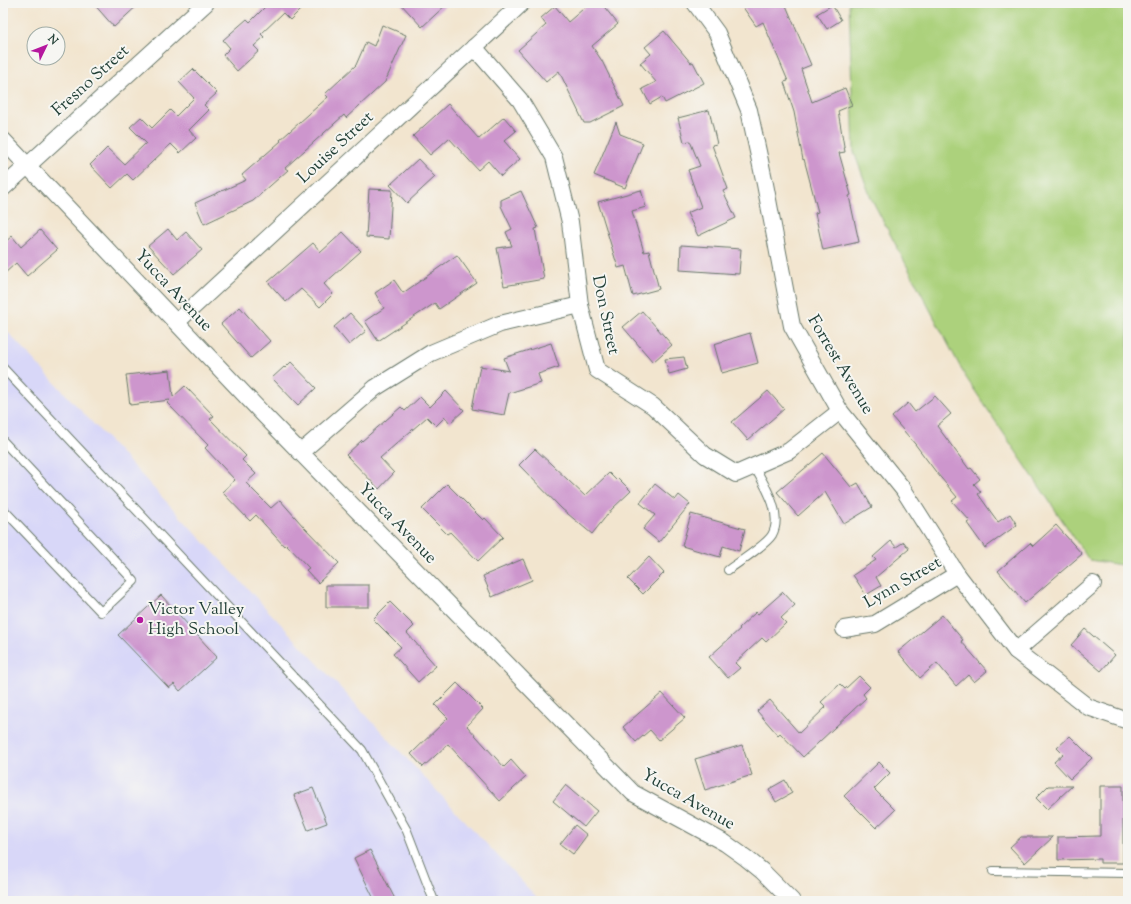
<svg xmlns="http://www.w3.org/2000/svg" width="1131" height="904" viewBox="0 0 1131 904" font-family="'Sorts Mill Goudy',serif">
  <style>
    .built { fill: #d8d7f8 }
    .green { fill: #acd17b; stroke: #668758 }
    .building { fill: #cd96cd }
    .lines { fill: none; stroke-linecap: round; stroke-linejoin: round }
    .service-casing { stroke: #69786a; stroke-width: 10 }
    .minor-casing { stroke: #69786a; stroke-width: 18 }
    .service { stroke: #fff; stroke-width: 8 }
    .minor { stroke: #fff; stroke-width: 16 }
    .poi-dot { fill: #b5179e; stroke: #f6f6f2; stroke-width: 1.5 }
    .labels { text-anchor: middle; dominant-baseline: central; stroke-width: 4; stroke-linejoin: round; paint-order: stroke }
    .street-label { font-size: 17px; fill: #1f3d34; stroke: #f6f6f2 }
    .poi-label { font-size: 17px; fill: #1f3d34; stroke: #f6f6f2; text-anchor: start }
  </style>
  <rect width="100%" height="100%" fill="#f6f6f2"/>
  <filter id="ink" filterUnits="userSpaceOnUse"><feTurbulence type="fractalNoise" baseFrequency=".025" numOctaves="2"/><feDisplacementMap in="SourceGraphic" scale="8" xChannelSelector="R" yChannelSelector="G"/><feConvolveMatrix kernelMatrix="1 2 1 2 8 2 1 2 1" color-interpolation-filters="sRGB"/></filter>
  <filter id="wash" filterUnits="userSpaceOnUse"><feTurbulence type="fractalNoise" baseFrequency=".012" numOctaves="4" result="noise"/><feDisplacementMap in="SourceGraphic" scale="16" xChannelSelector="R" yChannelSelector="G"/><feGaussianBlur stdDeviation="0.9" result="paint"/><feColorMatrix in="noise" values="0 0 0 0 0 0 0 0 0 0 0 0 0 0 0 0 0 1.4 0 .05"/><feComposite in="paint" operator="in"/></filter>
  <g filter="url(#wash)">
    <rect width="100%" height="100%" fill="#f2e5cf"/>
    <!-- built -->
    <polygon class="built" points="3,327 15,340 540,901 3,901"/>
    <!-- green -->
    <polygon class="green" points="849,3 1128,3 1128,566 1089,560 965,376 871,198 854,152"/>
    <g id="blocks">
      <!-- building -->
      <g class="building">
        <polygon points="93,3 140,3 114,27"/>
        <polygon points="269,3 307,3 290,20 283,13 261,34 264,37 254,46 259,51 237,71 223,55 230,48 223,40 247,19 250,22"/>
        <polygon points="400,3 448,3 422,27"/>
        <polygon points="590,3 601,3 618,24 592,46 602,61 624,106 590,123 584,123 559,71 546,82 518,50 546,25 541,18 555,6 568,22"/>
        <polygon points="740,3 785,3 811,65 801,69 812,102 845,88 852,105 838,111 845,152 839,153 851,195 849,196 859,242 823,250 815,213 818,212 804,159 803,160 794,112 784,82 788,81 763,22 756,26"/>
        <polygon points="832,5 841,20 827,29 817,14"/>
        <polygon points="382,25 406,35 385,82 346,118 344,115 285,168 288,170 253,201 204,224 195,203 246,180 242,175 281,141 280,140 328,97 325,94 356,65 366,42 374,46"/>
        <polygon points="664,31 691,63 693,62 704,83 665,103 662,97 650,104 642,89 656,82 640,63 651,54 645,47"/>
        <polygon points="193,69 217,93 204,105 209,110 189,130 196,138 180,153 171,144 133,180 127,174 112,188 90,165 107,148 124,164 146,143 130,127 141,117 152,128 170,110 176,116 194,98 179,82"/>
        <polygon points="448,104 479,139 504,117 516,131 504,141 520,159 501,176 488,161 478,170 449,138 430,155 413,136"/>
        <polygon points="709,110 717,144 712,145 728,189 723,191 736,218 698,236 687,213 701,207 688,170 700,166 690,141 684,142 678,118"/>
        <polygon points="616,122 620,134 643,143 625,188 594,175"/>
        <polygon points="418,159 435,177 407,203 390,185"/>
        <polygon points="369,189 392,190 389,239 366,237"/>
        <polygon points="641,190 646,207 632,211 644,252 649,251 659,289 633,296 625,266 618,268 598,202"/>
        <polygon points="521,191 538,228 535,229 544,279 504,286 497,248 512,246 506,232 512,229 501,206 501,200"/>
        <polygon points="168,229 177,240 186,232 202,250 174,274 148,246"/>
        <polygon points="40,230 57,250 27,276 16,263 3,275 3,244 12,236 21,247"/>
        <polygon points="343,232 361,251 324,284 333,294 320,307 301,289 286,302 268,282 313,243 321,252"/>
        <polygon points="681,245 741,249 739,274 680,270"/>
        <polygon points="457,255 477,283 439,309 435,303 378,341 365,321 384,308 375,293 394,280 403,293"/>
        <polygon points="240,307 270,341 251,358 221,324"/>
        <polygon points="642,311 672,345 653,362 623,327"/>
        <polygon points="350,313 366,331 349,345 334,327"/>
        <polygon points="750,333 758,363 722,373 714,344"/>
        <polygon points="551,343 559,367 538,374 541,383 509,393 504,415 472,409 480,366 509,371 504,358"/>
        <polygon points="684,357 687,369 669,374 665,359"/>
        <polygon points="291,362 316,388 298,405 272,378 284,367 285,368"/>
        <polygon points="170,370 173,397 185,386 214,416 210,419 246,456 242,460 256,474 246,483 271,508 280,500 303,526 339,563 318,583 306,570 309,568 286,544 284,546 256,515 250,521 222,492 235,480 205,448 208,445 167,403 170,400 130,405 126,375"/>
        <polygon points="446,391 464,410 450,423 445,417 436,426 427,417 380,458 394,473 379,489 346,455 362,440 362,441 401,407 405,411 420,397 430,407"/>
        <polygon points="768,391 784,409 748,440 732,422"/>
        <polygon points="935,396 951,414 937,426 969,469 971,468 980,479 974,484 981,492 978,494 998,522 1010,514 1017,525 985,548 967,523 970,521 952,501 957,497 936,472 915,444 892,417 908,403 915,412"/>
        <polygon points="535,449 585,496 609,473 616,480 618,478 631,491 612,509 592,534 562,509 519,465"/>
        <polygon points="823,453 851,487 858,483 872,507 844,524 825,492 798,516 777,492"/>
        <polygon points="447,484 483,520 485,518 503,537 478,561 450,532 447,534 422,509"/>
        <polygon points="655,484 675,500 679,495 690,504 659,542 643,529 655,515 640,503"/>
        <polygon points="691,514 745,529 739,551 723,546 720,557 682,546"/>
        <polygon points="1056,525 1082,554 1025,603 998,571 1030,543 1033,546"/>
        <polygon points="891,541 896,547 904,542 909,549 876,577 881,586 866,595 853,575 876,560 873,557"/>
        <polygon points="649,557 664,573 643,594 628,579"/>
        <polygon points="523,559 532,580 492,597 483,576"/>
        <rect x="326" y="585" width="43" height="22"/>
        <polygon points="783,592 795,605 781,618 786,623 766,642 762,638 735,663 740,668 728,678 709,657 740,629 739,628 756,612 758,614"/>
        <polygon points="161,595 217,657 180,691 174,684 169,688 118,635"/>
        <polygon points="390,602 414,626 407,633 436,666 418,682 393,654 401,647 373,619"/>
        <polygon points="942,615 963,640 961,641 987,671 974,682 968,675 956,686 937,663 920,678 898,652"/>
        <polygon points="1085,629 1115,655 1101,671 1071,645"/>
        <polygon points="859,676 870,687 863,694 866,698 803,757 780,733 778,735 757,711 770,700 799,733 826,707 821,702 840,684 845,689"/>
        <polygon points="457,683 483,709 467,726 504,767 511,760 526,777 500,801 448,744 423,767 411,754 448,718 435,705"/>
        <polygon points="662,693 685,718 659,740 650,730 636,742 623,727"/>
        <polygon points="1070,736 1092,758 1070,779 1054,762 1063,754 1057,748"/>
        <polygon points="742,745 752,775 705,790 695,759"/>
        <polygon points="879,762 890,773 874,789 895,810 876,828 844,796"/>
        <polygon points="785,780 792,793 776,802 769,789"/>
        <polygon points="566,785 597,811 584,827 553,801"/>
        <polygon points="1048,786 1072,786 1047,809 1036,798"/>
        <polygon points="1100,786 1123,786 1123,863 1100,863 1100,859 1058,860 1058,837 1100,836"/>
        <polygon points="313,788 327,823 308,830 294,795"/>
        <polygon points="575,825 587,835 573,854 560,844"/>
        <polygon points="1021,837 1053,837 1025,863 1010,847"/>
        <polygon points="370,850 396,901 375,901 354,858"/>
      </g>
    </g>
  </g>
  <g filter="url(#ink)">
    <use href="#blocks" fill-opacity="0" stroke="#69786a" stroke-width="1"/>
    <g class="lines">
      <defs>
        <g id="service">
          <polyline points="3,368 362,750 407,831 434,901"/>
          <polyline points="3,441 134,581 101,612 3,509"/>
          <path d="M728 570C739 562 766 545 772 535 784 514 764 484 754 466"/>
          <polyline points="993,871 1128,873"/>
        </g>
        <g id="minor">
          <polyline points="695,3 717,33 749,110 765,184 792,326 840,411 903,489 957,574 1016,651 1088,707 1128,721"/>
          <polyline points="474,47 520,100 554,157 570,222 580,305 597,370 653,406 705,455 736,474 789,451 840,411"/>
          <polyline points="3,140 263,414 633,793 725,843 746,858 762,871 792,901"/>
          <polyline points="3,188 206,3"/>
          <polyline points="177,322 522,3"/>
          <polyline points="301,452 375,388 431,353 500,324 580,305"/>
          <polyline points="844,629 875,624 957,574"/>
          <polyline points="1016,651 1093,584"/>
        </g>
      </defs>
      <!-- service casing -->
      <use href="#service" class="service-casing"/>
      <!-- minor casing -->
      <use href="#minor" class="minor-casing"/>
      <!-- service -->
      <use href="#service" class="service"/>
      <!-- minor -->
      <use href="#minor" class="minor"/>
    </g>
  </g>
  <!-- markers -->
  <circle class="poi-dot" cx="140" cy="620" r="4"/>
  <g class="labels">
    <!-- street labels -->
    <g class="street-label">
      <text transform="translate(91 81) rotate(-42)">Fresno Street</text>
      <text transform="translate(336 148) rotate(-43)">Louise Street</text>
      <text transform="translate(173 291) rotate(47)">Yucca Avenue</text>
      <text transform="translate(605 315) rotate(78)">Don Street</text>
      <text transform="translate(840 365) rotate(59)">Forrest Avenue</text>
      <text transform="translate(397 524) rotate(46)">Yucca Avenue</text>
      <text transform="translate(903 583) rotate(-30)">Lynn Street</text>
      <text transform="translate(688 800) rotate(30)">Yucca Avenue</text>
    </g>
    <!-- poi labels -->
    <g class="poi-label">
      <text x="148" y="610">Victor Valley<tspan x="148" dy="20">High School</tspan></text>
    </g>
  </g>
  <!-- margin -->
  <rect width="1131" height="904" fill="none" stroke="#f6f6f2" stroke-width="16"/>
  <!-- north arrow -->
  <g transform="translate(46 46) rotate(47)"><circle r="19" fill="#f6f6f2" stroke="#a0aca6"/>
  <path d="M0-3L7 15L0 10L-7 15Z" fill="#b5179e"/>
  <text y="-6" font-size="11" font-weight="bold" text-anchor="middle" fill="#1f3d34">N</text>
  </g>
</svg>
